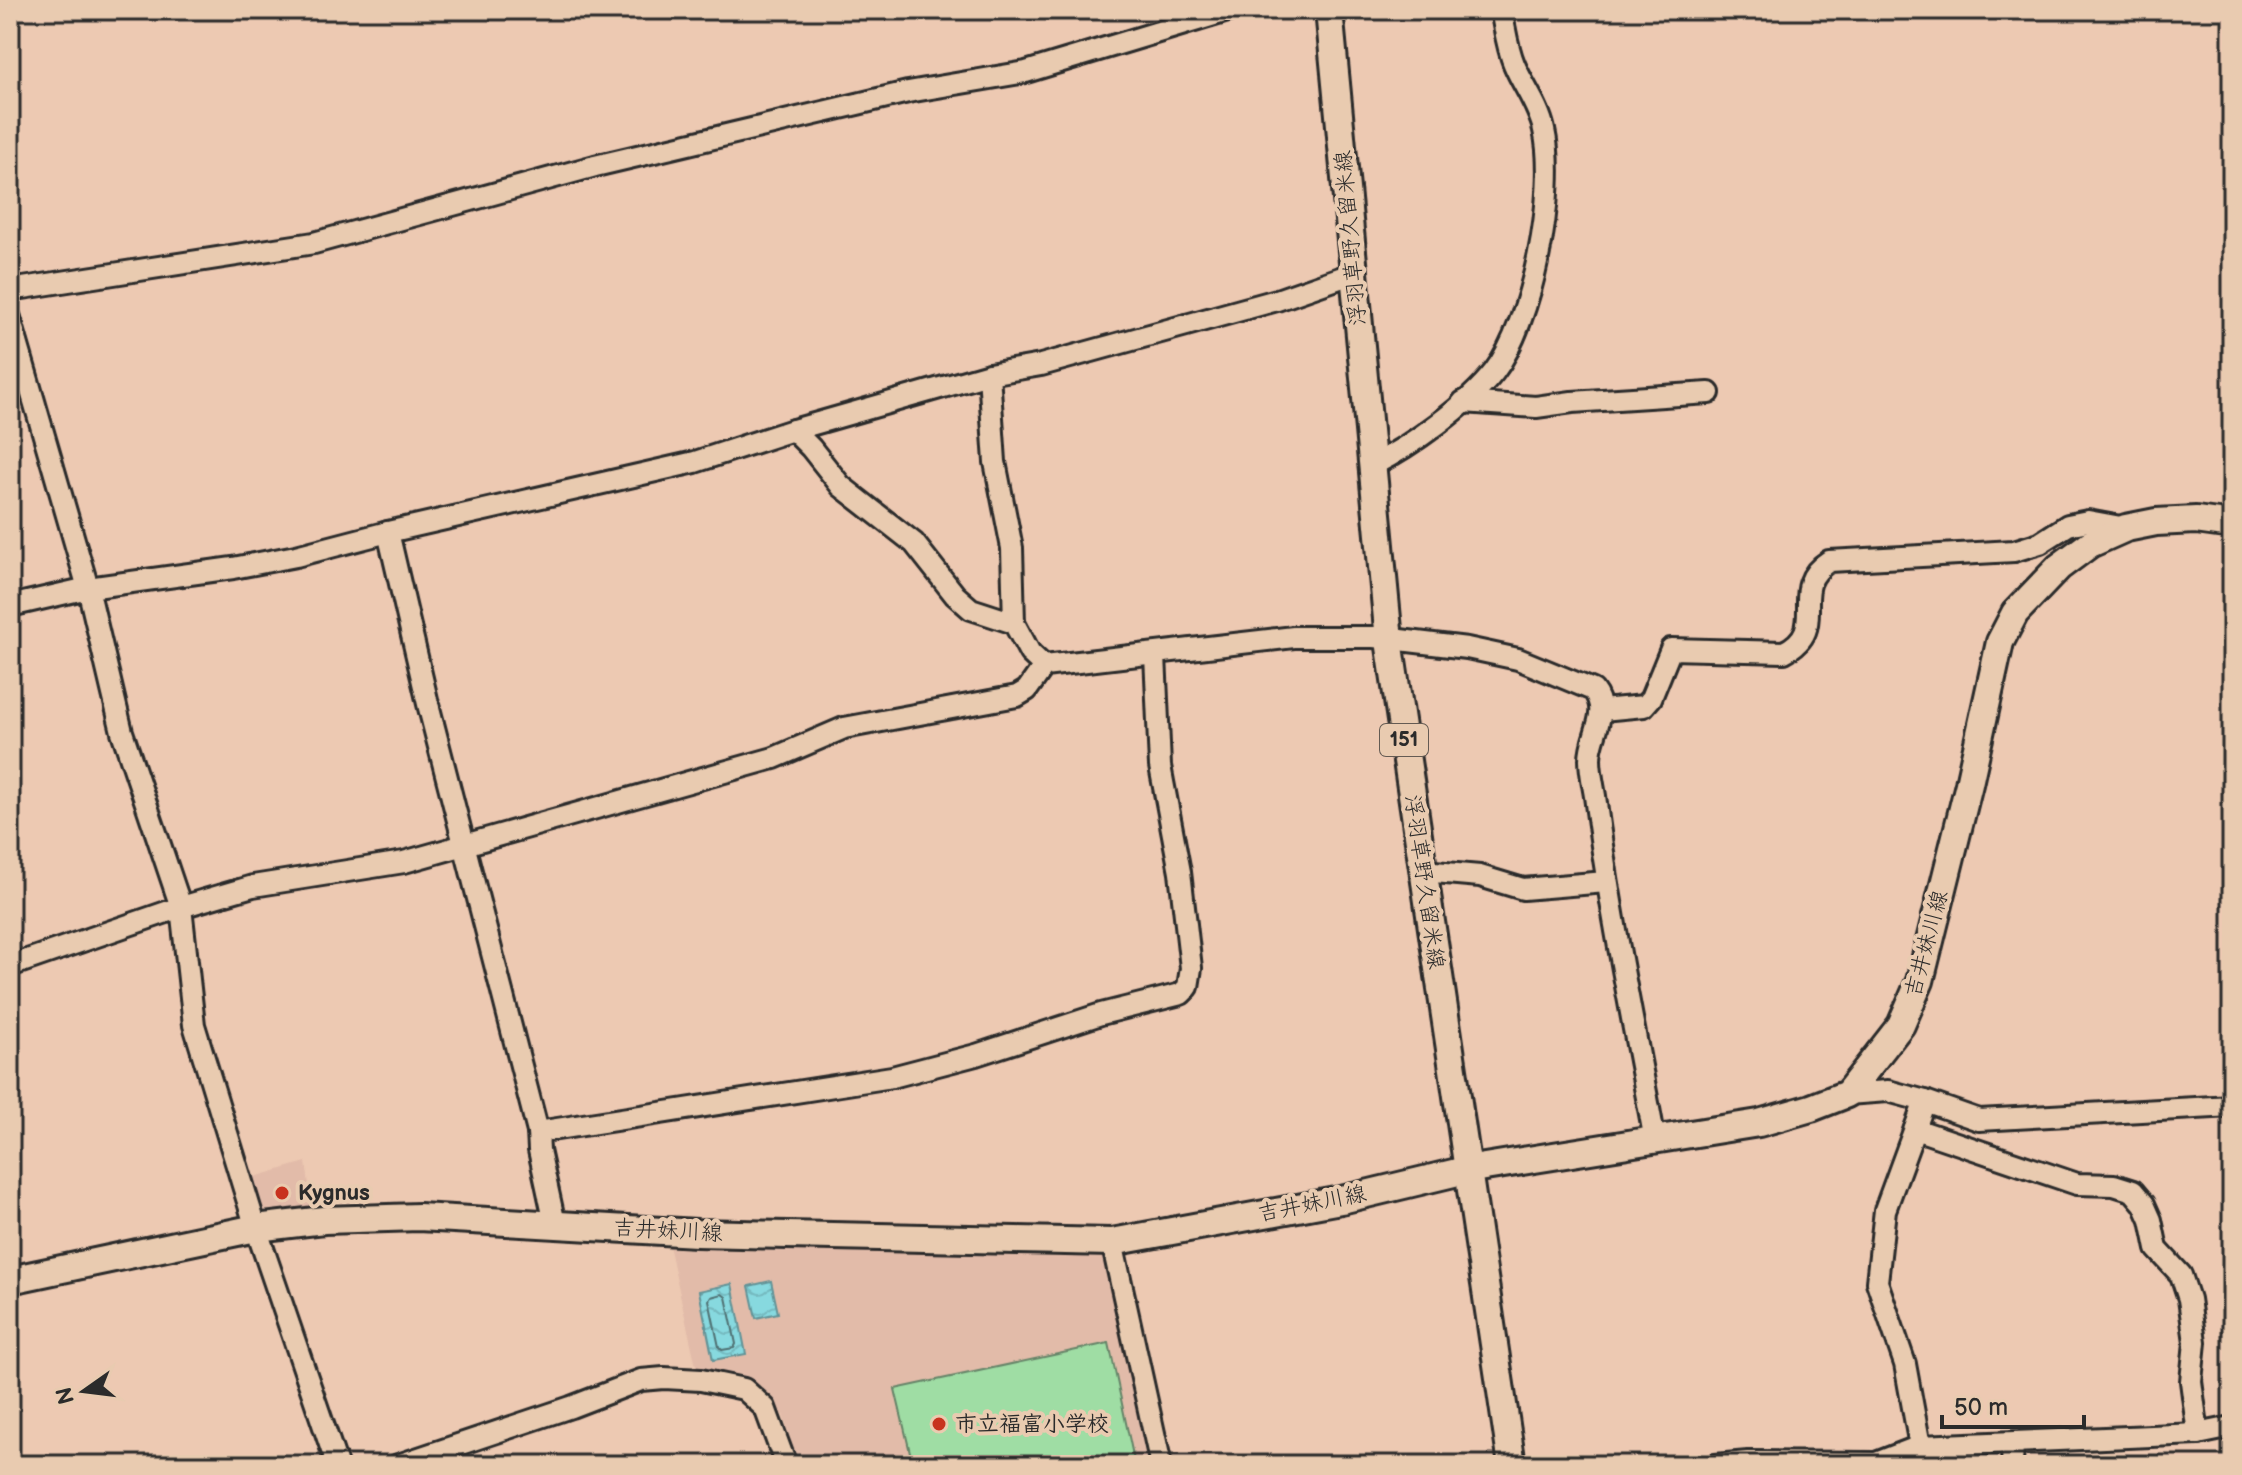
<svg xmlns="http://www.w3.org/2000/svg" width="2242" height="1475" viewBox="0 0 2242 1475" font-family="'Balsamiq Sans','Klee One',sans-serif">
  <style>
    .built { fill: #e2bba9 }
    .garden { fill: #9fdda4; stroke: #658468; stroke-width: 2 }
    .water { fill: url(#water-waves); stroke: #629397; stroke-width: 2 }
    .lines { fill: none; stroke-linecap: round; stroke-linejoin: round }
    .shore { stroke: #507173; stroke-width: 2 }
    .minor-casing { stroke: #2b2b2b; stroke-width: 26 }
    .major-casing { stroke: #2b2b2b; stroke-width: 32 }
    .minor { stroke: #e9cbb0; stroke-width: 20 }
    .major { stroke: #e9cbb0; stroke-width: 26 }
    .poi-dot { fill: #c8321e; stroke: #e9cbb0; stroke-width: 3 }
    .labels { text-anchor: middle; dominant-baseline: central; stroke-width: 8; stroke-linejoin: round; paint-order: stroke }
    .shield { fill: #e9cbb0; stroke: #645b53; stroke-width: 2 }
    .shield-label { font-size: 20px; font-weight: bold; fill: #2b2b2b }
    .street-label { font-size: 22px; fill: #2b2b2b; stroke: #e9cbb0 }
    .poi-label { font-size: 22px; font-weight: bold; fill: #2b2b2b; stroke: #e9cbb0; text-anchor: start }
  </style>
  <defs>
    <pattern id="water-waves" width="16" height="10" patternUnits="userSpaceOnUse" patternTransform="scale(2)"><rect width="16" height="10" fill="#87d9df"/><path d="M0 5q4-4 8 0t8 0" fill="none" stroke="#75bac0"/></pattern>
  </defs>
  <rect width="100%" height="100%" fill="#edc9b2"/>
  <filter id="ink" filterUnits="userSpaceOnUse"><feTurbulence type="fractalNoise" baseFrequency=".0125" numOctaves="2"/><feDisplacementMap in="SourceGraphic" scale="16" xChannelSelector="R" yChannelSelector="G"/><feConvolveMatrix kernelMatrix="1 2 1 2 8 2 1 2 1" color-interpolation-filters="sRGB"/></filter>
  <g filter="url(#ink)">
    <!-- built -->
    <g class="built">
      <polygon points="306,1162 312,1207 267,1213 260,1209 251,1178"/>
      <polygon points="669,1245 1107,1255 1152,1465 798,1465 783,1415 740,1382 698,1375"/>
    </g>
    <!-- garden -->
    <polygon class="garden" points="1109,1343 1135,1465 913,1465 895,1389"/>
    <!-- water -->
    <g class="water">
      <polygon points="771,1281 778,1313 756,1318 749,1286"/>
      <polygon points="732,1284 746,1354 713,1360 699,1291"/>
    </g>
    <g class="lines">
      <!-- shore -->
      <polygon class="shore" points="722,1294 726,1297 736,1344 734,1348 722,1350 719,1347 709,1300 711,1297"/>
      <defs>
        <g id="minor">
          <polyline points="10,290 314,243 595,166 908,92 1026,72 1231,10"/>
          <polyline points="10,318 88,588 122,732 181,907 194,1025 256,1228 337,1465"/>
          <polyline points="989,374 995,462 1012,548 1014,623"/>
          <polyline points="1463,402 1536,407 1572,402 1709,393"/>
          <polyline points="793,430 989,374 1041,365 1277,300 1354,273"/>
          <path d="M1373 465C1411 446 1468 405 1494 372 1532 323 1558 191 1544 130 1539 106 1523 86 1514 64 1507 47 1505 28 1501 10"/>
          <polyline points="388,532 428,704 538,1132"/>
          <path d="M10 606 88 588 233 568 296 556 388 532 695 462 793 430 811 448 841 486 914 543 955 595 971 609 1014 623 1030 653 1044 666 1294 637H1375L1467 648 1518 659 1593 690C1611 713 1590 734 1590 759 1590 771 1593 784 1595 796 1610 911 1634 1026 1655 1141"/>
          <path d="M1602 710 1644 706 1651 698 1671 649 1784 652C1832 628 1785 589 1829 561L2014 551 2040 543 2068 525 2088 521 2126 528"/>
          <polyline points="1423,871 1480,876 1523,889 1606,882"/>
          <polyline points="10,966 181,907 253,886 404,862 774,758 844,728 1017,696 1027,690 1044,666"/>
          <polyline points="1847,1094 1888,1091 1925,1101 1979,1120 2232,1106"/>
          <polyline points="1915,1129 2077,1184 2114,1185 2133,1191 2144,1204 2151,1220 2157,1249 2181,1275 2189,1299 2195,1342 2191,1381 2198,1434"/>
          <polyline points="555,1224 539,1150 538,1132 892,1077 976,1055 1101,1014 1181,994 1188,987 1191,968 1180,872 1160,766 1155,655"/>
          <polyline points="1112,1242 1161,1465"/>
          <polyline points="1920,1446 1905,1364 1877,1282 1885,1210 1925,1101"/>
          <polyline points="398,1465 571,1407 641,1380 664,1378 701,1380 744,1389 765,1408 786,1465"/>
          <polyline points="1715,1465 1748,1462 1876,1463 1920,1446 2198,1434 2232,1427"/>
          <polyline points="2012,1465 2013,1443"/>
        </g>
        <g id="major">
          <polyline points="1329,10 1389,640 1512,1465"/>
          <polyline points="10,1280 256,1228 324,1220 419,1217 697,1233 1112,1242 1341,1200 1466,1170 1759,1123 1811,1108 1847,1094 1901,1025 1920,981 1969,784 2000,642 2015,613 2059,567 2090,544 2126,528 2156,522 2196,520 2232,525"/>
        </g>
      </defs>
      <!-- minor casing -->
      <use href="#minor" class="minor-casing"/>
      <!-- major casing -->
      <use href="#major" class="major-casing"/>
      <!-- minor -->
      <use href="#minor" class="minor"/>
      <!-- major -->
      <use href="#major" class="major"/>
    </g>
  </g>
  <!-- markers -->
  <g class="poi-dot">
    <circle cx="282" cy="1193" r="8"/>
    <circle cx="939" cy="1424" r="8"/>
  </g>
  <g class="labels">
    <!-- shield labels -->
    <rect class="shield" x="1380" y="724" width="48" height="32" rx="6"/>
    <g class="shield-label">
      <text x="1404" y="740">151</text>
    </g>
    <!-- street labels -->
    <g class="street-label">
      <text transform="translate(1351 238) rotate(-95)">浮羽草野久留米線</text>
      <text transform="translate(1424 882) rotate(82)">浮羽草野久留米線</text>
      <text transform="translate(1927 944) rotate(-75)">吉井妹川線</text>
      <text transform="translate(1312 1204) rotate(-11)">吉井妹川線</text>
      <text transform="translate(668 1231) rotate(3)">吉井妹川線</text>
    </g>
    <!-- poi labels -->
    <g class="poi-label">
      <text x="298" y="1193">Kygnus</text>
      <text x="955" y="1424">市立福富小学校</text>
    </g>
  </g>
  <!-- margin -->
  <rect width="2242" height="1475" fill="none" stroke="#e9cbb0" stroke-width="40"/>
  <rect x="20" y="20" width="2202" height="1435" fill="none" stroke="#2b2b2b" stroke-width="3" filter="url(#ink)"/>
  <!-- north arrow -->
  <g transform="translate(84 1391) rotate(256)" stroke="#e9cbb0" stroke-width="6" paint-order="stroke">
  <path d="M0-6L14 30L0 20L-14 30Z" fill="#2b2b2b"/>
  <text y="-12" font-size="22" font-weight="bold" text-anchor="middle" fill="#2b2b2b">N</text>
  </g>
  <!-- scale -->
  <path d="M1942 1415v12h142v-12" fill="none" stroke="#2b2b2b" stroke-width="4"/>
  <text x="1954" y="1415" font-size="24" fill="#2b2b2b" stroke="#e9cbb0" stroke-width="6" paint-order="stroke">50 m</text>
</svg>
